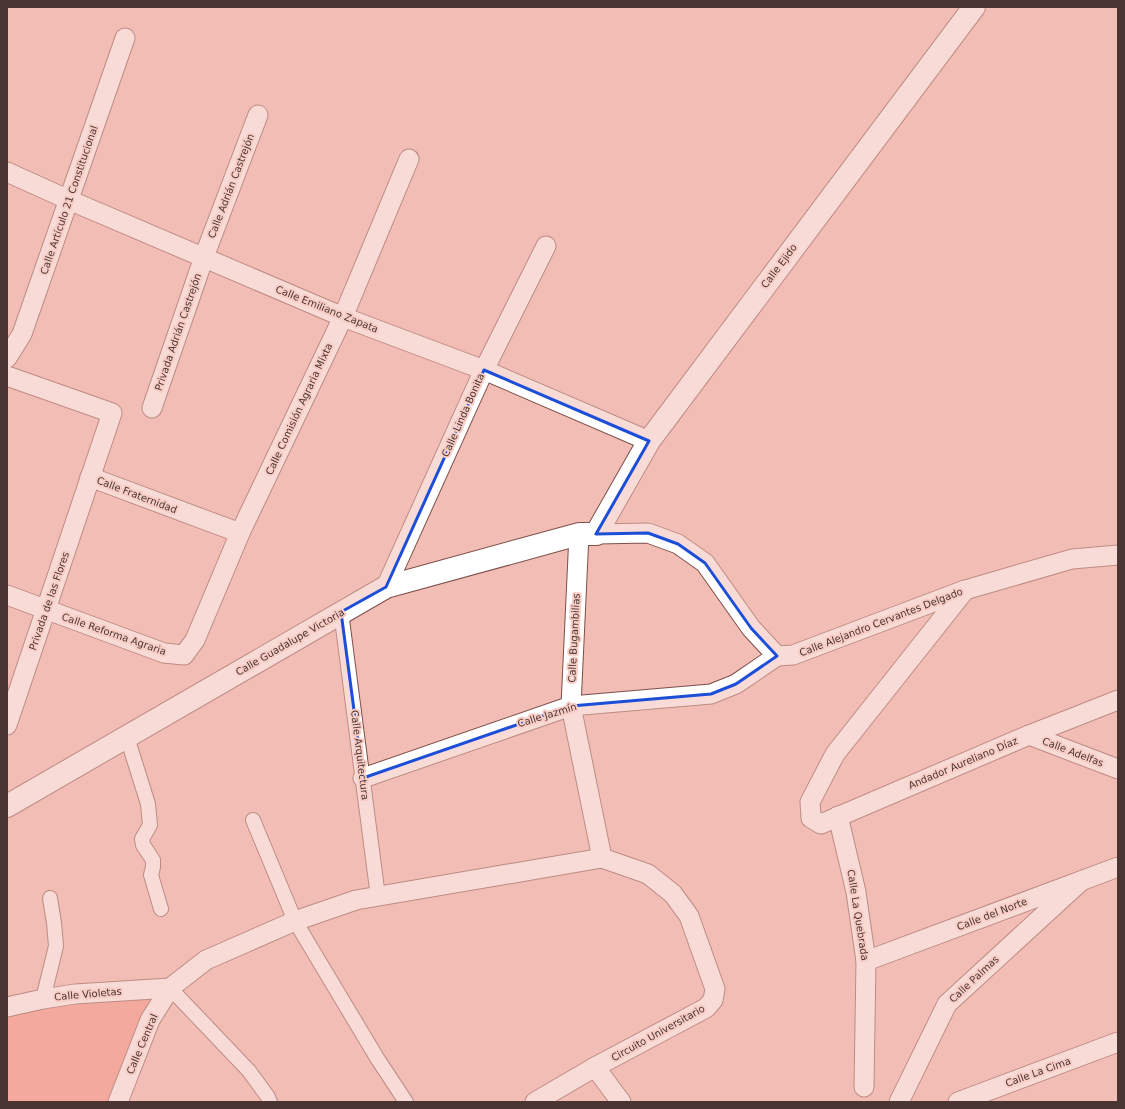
<svg xmlns="http://www.w3.org/2000/svg" width="1125" height="1109" viewBox="0 0 1125 1109" font-family="'DejaVu Sans',sans-serif">
  <style>
    .green { fill: #f49183 }
    .lines { fill: none; stroke-linecap: round; stroke-linejoin: round }
    .pedestrian-casing { stroke: #7c4f48; stroke-width: 16 }
    .minor-casing { stroke: #7c4f48; stroke-width: 21 }
    .tertiary-casing { stroke: #7c4f48; stroke-width: 24 }
    .pedestrian { stroke: #fff; stroke-width: 14 }
    .minor { stroke: #fff; stroke-width: 19 }
    .tertiary { stroke: #fff; stroke-width: 22 }
    .marked { fill: none; stroke: #1d4ed8; stroke-width: 3; stroke-linejoin: round }
    .labels { text-anchor: middle; dominant-baseline: central; stroke-width: 4; stroke-linejoin: round; paint-order: stroke }
    .street-label { font-size: 10px; fill: #4a3532; stroke: #f8cdc6 }
  </style>
  <rect width="100%" height="100%" fill="#f2bdb5"/>
  <!-- green -->
  <polygon class="green" points="154,998 139,1021 133,1048 110,1102 7,1102 7,1016 48,1007"/>
  <g class="lines">
    <defs>
      <g id="pedestrian">
        <polyline points="341,612 378,897"/>
        <polyline points="127,737 148,804 150,825 142,839 143,845 153,860 153,867 151,875 161,909"/>
        <polyline points="253,820 295,921 377,1058 406,1102"/>
        <polyline points="170,988 249,1071 268,1097 270,1102"/>
        <polyline points="43,999 56,946 54,923 50,898"/>
      </g>
      <g id="minor">
        <polyline points="7,172 69,200 343,317 484,370 649,441"/>
        <polyline points="7,358 22,334 125,38"/>
        <polyline points="7,376 112,413 7,725"/>
        <polyline points="152,408 204,257 258,115"/>
        <polyline points="90,477 240,533"/>
        <polyline points="579,534 571,706 602,858"/>
        <polyline points="596,534 648,533 678,544 705,563 751,628 777,656 793,655 965,590 1072,559 1118,555"/>
        <polyline points="386,587 484,370 546,246"/>
        <polyline points="965,590 835,754 810,802 811,818 821,824 1029,735 1118,700"/>
        <polyline points="7,595 164,653 184,655 195,640 240,533 343,317 409,159"/>
        <polyline points="1029,735 1118,769"/>
        <polyline points="363,778 571,706 711,694 736,684 777,656"/>
        <polyline points="838,816 856,892 866,961 864,1087"/>
        <polyline points="866,961 1118,867"/>
        <polyline points="7,1007 43,999 75,994 170,988"/>
        <polyline points="595,1067 621,1102"/>
        <polyline points="118,1102 150,1020 170,988 206,960 295,921 356,900 602,858 648,874 673,894 689,916 715,989 713,1000 706,1008 595,1067 535,1102"/>
        <polyline points="899,1102 947,1004 1081,881"/>
        <polyline points="958,1102 1118,1042"/>
      </g>
      <polyline id="tertiary" points="7,806 386,587 579,534 596,534 649,441 974,7"/>
    </defs>
    <!-- pedestrian casing -->
    <use href="#pedestrian" class="pedestrian-casing"/>
    <!-- minor casing -->
    <use href="#minor" class="minor-casing"/>
    <!-- tertiary casing -->
    <use href="#tertiary" class="tertiary-casing"/>
    <!-- pedestrian -->
    <use href="#pedestrian" class="pedestrian"/>
    <!-- minor -->
    <use href="#minor" class="minor"/>
    <!-- tertiary -->
    <use href="#tertiary" class="tertiary"/>
  </g>
  <!-- marked area -->
  <path d="M0 0H1125V1109H0ZM484 370 649 441 596 534 648 533 678 544 705 563 751 628 777 656 736 684 711 694 571 706 363 778 341 612 386 587Z" fill="#f2bdb5" fill-opacity=".55" fill-rule="evenodd"/>
  <path class="marked" d="M484 370 649 441 596 534 648 533 678 544 705 563 751 628 777 656 736 684 711 694 571 706 363 778 341 612 386 587Z"/>
  <g class="labels">
    <!-- street labels -->
    <g class="street-label">
      <text transform="translate(231 186) rotate(-69)">Calle Adrián Castrejón</text>
      <text transform="translate(69 200) rotate(-71)">Calle Artículo 21 Constitucional</text>
      <text transform="translate(779 266) rotate(-53)">Calle Ejido</text>
      <text transform="translate(327 309) rotate(22)">Calle Emiliano Zapata</text>
      <text transform="translate(178 332) rotate(-71)">Privada Adrián Castrejón</text>
      <text transform="translate(299 409) rotate(-65)">Calle Comisión Agraria Mixta</text>
      <text transform="translate(463 415) rotate(-66)">Calle Linda Bonita</text>
      <text transform="translate(137 495) rotate(21)">Calle Fraternidad</text>
      <text transform="translate(49 601) rotate(-71)">Privada de las Flores</text>
      <text transform="translate(881 622) rotate(-21)">Calle Alejandro Cervantes Delgado</text>
      <text transform="translate(114 634) rotate(19)">Calle Reforma Agraria</text>
      <text transform="translate(574 638) rotate(-87)">Calle Bugambilias</text>
      <text transform="translate(290 642) rotate(-30)">Calle Guadalupe Victoria</text>
      <text transform="translate(547 715) rotate(-17)">Calle Jazmín</text>
      <text transform="translate(1073 752) rotate(21)">Calle Adelfas</text>
      <text transform="translate(360 755) rotate(83)">Calle Arquitectura</text>
      <text transform="translate(963 763) rotate(-23)">Andador Aureliano Díaz</text>
      <text transform="translate(992 914) rotate(-21)">Calle del Norte</text>
      <text transform="translate(858 915) rotate(81)">Calle La Quebrada</text>
      <text transform="translate(974 979) rotate(-43)">Calle Palmas</text>
      <text transform="translate(88 994) rotate(-5)">Calle Violetas</text>
      <text transform="translate(658 1033) rotate(-29)">Circuito Universitario</text>
      <text transform="translate(142 1044) rotate(-67)">Calle Central</text>
      <text transform="translate(1038 1072) rotate(-20)">Calle La Cima</text>
    </g>
  </g>
  <!-- border -->
  <rect width="1125" height="1109" fill="none" stroke="#4a3532" stroke-width="16"/>
</svg>
